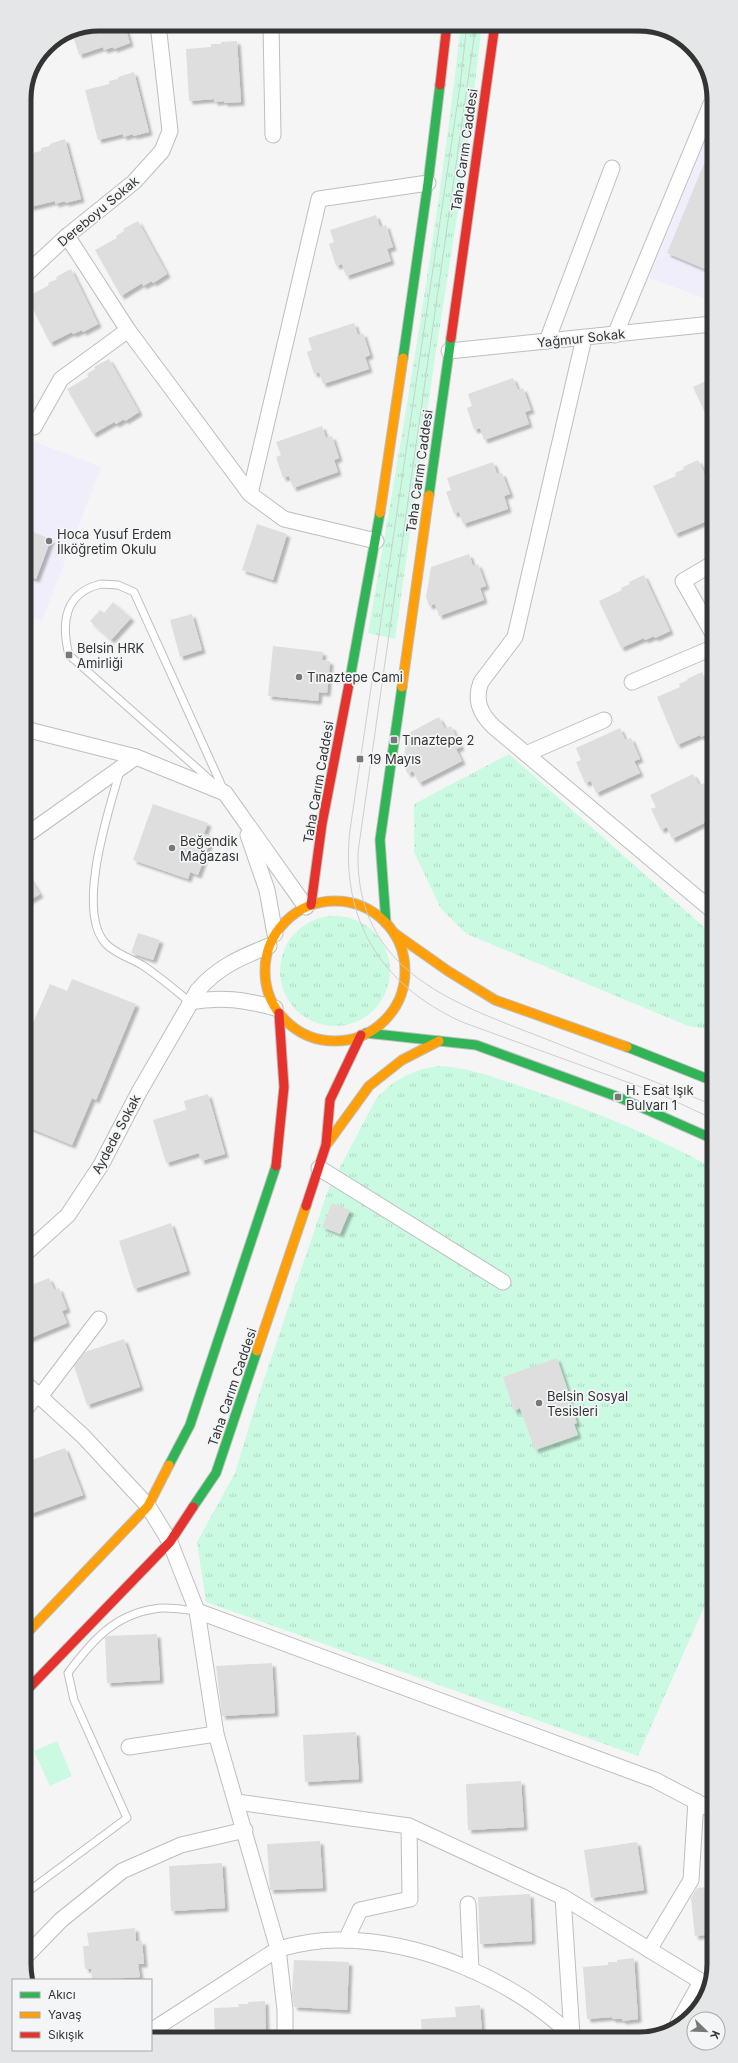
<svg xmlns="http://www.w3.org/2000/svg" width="738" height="2063" viewBox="0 0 738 2063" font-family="Inter,sans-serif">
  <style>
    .education { fill: #f0eefa }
    .grass { fill: url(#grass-tufts) }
    .pitch { fill: #cbfae2 }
    .building { fill: #dedede; filter: url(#shadow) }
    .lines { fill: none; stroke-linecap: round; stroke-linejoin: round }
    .lane-casing { stroke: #bdbebe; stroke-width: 9 }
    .street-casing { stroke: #bdbebe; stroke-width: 17 }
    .fast-casing { stroke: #bdbebe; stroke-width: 11 }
    .slow-casing { stroke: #bdbebe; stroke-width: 11 }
    .jam-casing { stroke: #bdbebe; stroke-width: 11 }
    .lane { stroke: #fefefe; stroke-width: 7 }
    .street { stroke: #fefefe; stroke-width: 15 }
    .fast { stroke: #30b455; stroke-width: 9 }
    .slow { stroke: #ff9f0a; stroke-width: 9 }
    .jam { stroke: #e5322d; stroke-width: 9 }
    .tram { stroke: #cecece; stroke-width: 1 }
    .poi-dot { fill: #777878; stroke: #f4f5f7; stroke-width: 1.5 }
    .labels { text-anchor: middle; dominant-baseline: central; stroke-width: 3.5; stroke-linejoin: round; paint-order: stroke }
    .street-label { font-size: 13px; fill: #333434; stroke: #f4f5f7 }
    .poi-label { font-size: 13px; fill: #333434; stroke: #f4f5f7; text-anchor: start }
    .rim { fill: none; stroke: #333434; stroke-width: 5 }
  </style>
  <defs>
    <pattern id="grass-tufts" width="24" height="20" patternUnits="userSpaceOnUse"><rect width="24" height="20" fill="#cbfae2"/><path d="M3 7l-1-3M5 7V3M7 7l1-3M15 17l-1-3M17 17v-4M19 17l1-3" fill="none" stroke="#afd7c2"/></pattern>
    <filter id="shadow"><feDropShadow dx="3.5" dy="3.5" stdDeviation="1" flood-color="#0004"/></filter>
  </defs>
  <rect width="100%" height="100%" fill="#f5f5f6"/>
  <!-- education -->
  <g class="education">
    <polygon points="711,128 712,301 649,278"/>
    <polygon points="25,438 101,467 42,621 25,614"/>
  </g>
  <!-- grass -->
  <g class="grass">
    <path d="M461 24H482L465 167 435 357 395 639 368 633C403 431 438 228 461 24Z"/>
    <polygon points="509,754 713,935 713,1030 688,1026 467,934 441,909 414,852 414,804"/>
    <circle cx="335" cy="971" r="55"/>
    <path d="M440 1066C466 1067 492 1077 517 1085 584 1107 651 1134 713 1168V1587L638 1756 206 1602 197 1542 235 1473 260 1391 328 1190 376 1099C394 1079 414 1069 440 1066Z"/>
  </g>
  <!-- pitch -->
  <polygon class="pitch" points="57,1741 72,1776 50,1786 34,1751"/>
  <!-- building -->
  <g class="building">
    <polygon points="99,24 124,24 130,43 114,49 113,47 104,50 103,47 79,55 71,29"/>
    <polygon points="237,41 241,102 224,103 224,101 214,102 214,99 189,101 186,49 211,47 211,44 221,44 221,42"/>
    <polygon points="134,72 149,132 133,136 133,134 123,137 123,134 98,140 85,90 109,84 109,81 118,79 118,77"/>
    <polygon points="65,139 81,199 65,203 65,201 55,204 55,201 30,207 24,184 24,155 41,151 41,148 50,146 50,144"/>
    <polygon points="711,147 712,272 667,253"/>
    <polygon points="376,215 380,227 386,225 393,247 387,249 391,261 346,276 342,264 336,266 329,244 334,242 330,230"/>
    <polygon points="138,221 167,274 153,283 152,281 143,286 142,283 121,296 95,250 117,238 116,236 124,231 123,229"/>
    <polygon points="71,269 98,324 83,332 82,330 73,334 72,332 50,343 27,297 49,285 48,283 57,279 56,277"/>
    <polygon points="354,323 358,335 363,333 370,355 365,357 369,369 323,384 319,372 314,374 307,352 312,350 308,338"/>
    <polygon points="109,359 139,412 125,421 124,419 116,424 114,422 93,434 67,389 88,377 87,374 95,369 94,367"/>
    <polygon points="513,378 518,390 523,388 531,410 525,412 529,424 484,440 480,428 474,430 467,408 472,406 468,394"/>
    <polygon points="712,378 712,428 693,387"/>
    <polygon points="322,426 326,438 332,436 339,458 334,460 338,472 293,488 289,476 283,478 276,457 281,455 276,442"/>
    <polygon points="698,460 712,490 712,519 675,534 653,486 676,476 675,473 684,469 683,467"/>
    <polygon points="493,462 497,474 502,473 510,494 504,496 508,509 463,524 459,512 454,514 446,492 451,490 447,478"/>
    <polygon points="257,524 287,534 273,580 242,570"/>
    <polygon points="25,529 51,539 36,579 25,575"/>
    <polygon points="469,554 473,566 478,564 486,586 480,588 484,600 439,616 435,604 429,606 426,597 431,567"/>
    <polygon points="644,575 670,631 655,638 654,636 645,640 644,638 621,648 599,601 622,590 621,588 630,584 629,582"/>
    <polygon points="113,602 131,618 111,640 90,621 100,610 104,613"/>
    <polygon points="192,614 202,650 180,657 170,620"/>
    <polygon points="273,646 323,652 322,660 330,661 327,693 319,692 318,701 268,696"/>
    <polygon points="702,672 712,695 712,732 701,737 700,735 677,745 657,697 680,687 679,684 688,680 687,679"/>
    <polygon points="439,717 445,729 451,726 461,747 456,749 462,761 419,783 413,771 408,774 403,764 407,734"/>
    <polygon points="620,728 625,740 631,738 640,759 634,761 640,773 596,793 591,781 585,783 576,762 581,760 576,748"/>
    <polygon points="693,774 699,785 704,783 712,799 712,819 672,839 667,827 661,830 651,809 656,807 650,795"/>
    <polygon points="153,804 208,823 204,834 212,836 198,875 190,872 188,879 133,860"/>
    <polygon points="25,871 40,894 25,903"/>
    <polygon points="138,933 160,940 153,960 131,953"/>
    <polygon points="72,979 136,1004 96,1100 92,1098 72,1145 25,1126 25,1041 50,984 67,991"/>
    <polygon points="208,1094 225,1154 201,1161 199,1153 166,1163 153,1120 186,1110 184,1101"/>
    <polygon points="332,1203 350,1210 340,1234 322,1227"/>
    <polygon points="171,1223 187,1271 134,1289 119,1241"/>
    <polygon points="49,1278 54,1290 59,1288 67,1309 62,1311 67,1323 26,1340 26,1287"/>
    <polygon points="124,1339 140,1387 87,1405 74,1366 85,1352"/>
    <polygon points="557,1358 570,1397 568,1397 577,1423 574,1424 578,1435 535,1450 520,1408 514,1411 503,1377"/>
    <polygon points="65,1448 83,1495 30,1514 26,1502 26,1462"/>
    <polygon points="157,1634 160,1680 107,1683 105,1638 107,1636"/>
    <polygon points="272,1663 275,1713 222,1716 216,1666"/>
    <polygon points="356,1732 359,1779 305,1782 303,1735"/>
    <polygon points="521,1781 524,1827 468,1830 466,1784"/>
    <polygon points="320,1841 323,1888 270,1890 267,1844"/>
    <polygon points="637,1842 644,1890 591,1898 584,1850"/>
    <polygon points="222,1863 225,1908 171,1911 169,1866"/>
    <polygon points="714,1886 714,1934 695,1936 691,1898 697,1888"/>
    <polygon points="530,1894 532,1941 480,1944 478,1897"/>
    <polygon points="135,1928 136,1941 142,1941 144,1964 138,1964 140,1977 92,1980 91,1969 85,1969 83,1946 89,1946 87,1933"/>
    <polygon points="634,1958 638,2019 622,2021 622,2019 612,2019 612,2017 587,2019 583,1967 608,1965 608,1962 617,1962 617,1960"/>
    <polygon points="294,1960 349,1962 347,2010 294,2007 292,1994"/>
    <polygon points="265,2001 266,2038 215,2038 214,2008 239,2007 238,2004 248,2004 248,2002"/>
    <polygon points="480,2005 482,2034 471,2035 471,2037 422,2037 421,2019 456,2017 455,2007"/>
  </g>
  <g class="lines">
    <defs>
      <g id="lane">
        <path d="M101 584 118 585 134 592 225 793 69 655C61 623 64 593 101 584Z"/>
        <path d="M120 771C109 809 75 912 106 944 116 954 130 958 142 965 159 976 175 990 190 1002"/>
        <polyline points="26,1415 39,1398"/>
        <path d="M26 1893 127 1818 74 1700 68 1673C91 1642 114 1615 154 1609 167 1606 183 1610 197 1611"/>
      </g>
      <g id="street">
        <polyline points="271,24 273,135"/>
        <polyline points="67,236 128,330 250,494 284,519 376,541"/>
        <polyline points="24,276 67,236 134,182 162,151 170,131 158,24"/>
        <polyline points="615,335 711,104"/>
        <path d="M584 338 515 637 481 682C474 700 480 714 494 727L713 911"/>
        <polyline points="547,341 612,168"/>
        <polyline points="449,351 712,324"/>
        <polyline points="34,427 61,379 128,330"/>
        <polyline points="250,494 319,199 428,183"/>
        <polyline points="712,564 683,581 712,632"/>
        <polyline points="632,682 712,648"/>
        <polyline points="25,729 136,757 225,793 306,907"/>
        <polyline points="526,754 604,720"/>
        <polyline points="248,835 267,890 275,934"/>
        <polyline points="25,836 136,757"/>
        <path d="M190 1002C221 996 246 1000 275 1008"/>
        <polyline points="319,1168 503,1282"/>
        <path d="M26 1253 68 1215 101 1165 139 1092 198 990C218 967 241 957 269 946"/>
        <polyline points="26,1384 83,1436 148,1506 170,1542 197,1611 216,1734 278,1949 285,2010 285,2038"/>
        <polyline points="39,1398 99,1319"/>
        <polyline points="197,1611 655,1780 714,1811"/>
        <polyline points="129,1747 216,1734"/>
        <polyline points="237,1802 409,1826 563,1897 707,1985"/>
        <polyline points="563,1897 572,2035 570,2037"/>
        <polyline points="468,1904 471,1970"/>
        <polyline points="346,1940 360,1910 410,1899 409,1826"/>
        <polyline points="649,1950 691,1880 696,1801"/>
        <polyline points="27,1955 61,1920 122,1871 181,1845 245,1830"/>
        <polyline points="678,2023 701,1982"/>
        <path d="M151 2031 278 1949C297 1944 317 1940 337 1940 420 1939 514 1980 573 2037"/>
      </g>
      <g id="fast">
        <polyline points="403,358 428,183 440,85"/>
        <polyline points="429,495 451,338"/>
        <polyline points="349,684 380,513"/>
        <polyline points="386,923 380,840 402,687"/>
        <polyline points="366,1033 476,1045 618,1097 713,1139"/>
        <polyline points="627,1047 713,1081"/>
        <polyline points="169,1465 190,1425 276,1166"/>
        <polyline points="193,1507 216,1473 257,1351"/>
      </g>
      <g id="slow">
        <polyline points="380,513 403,358"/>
        <polyline points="402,687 429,495"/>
        <circle cx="335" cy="971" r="70"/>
        <polyline points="394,933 448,971 495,1000 627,1047"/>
        <polyline points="327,1144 369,1086 402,1060 439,1041"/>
        <polyline points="257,1351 306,1206"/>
        <polyline points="26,1634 148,1506 169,1465"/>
      </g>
      <g id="jam">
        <polyline points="591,24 661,30"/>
        <polyline points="440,85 447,24"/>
        <polyline points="451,338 495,24"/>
        <polyline points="311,905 322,824 349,684"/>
        <polyline points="276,1166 284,1087 279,1013"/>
        <polyline points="306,1206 326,1145 330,1100 361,1035"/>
        <polyline points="26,1691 170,1542 193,1507"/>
      </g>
    </defs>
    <!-- lane casing -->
    <use href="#lane" class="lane-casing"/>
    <!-- street casing -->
    <use href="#street" class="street-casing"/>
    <!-- fast casing -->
    <use href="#fast" class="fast-casing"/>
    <!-- slow casing -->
    <use href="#slow" class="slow-casing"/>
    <!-- jam casing -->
    <use href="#jam" class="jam-casing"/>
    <!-- lane -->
    <use href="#lane" class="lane"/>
    <!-- street -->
    <use href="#street" class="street"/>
    <!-- fast -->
    <use href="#fast" class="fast"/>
    <!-- slow -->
    <use href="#slow" class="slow"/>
    <!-- jam -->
    <use href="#jam" class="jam"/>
    <!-- tram -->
    <g class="tram">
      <path d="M467 24 460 86 350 830C340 920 381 985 462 1022L660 1094 713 1119"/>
      <path d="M476 24 358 852C355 974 457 1004 551 1041 601 1061 651 1080 701 1100L713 1106"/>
    </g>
  </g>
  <!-- markers -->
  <g class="poi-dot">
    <circle cx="49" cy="541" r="4"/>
    <rect x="65" y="651" width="8" height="8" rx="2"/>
    <circle cx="299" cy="677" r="4"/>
    <rect x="390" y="736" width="8" height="8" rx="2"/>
    <rect x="356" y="755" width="8" height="8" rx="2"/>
    <circle cx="172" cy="848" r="4"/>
    <rect x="614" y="1093" width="8" height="8" rx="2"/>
    <circle cx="539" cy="1403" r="4"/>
  </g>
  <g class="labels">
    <!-- street labels -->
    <g class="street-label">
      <text transform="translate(464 150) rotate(-82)">Taha Carım Caddesi</text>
      <text transform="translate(98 211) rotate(-40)">Dereboyu Sokak</text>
      <text transform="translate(581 338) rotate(-6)">Yağmur Sokak</text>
      <text transform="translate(419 471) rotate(-82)">Taha Carım Caddesi</text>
      <text transform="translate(318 782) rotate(-80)">Taha Carım Caddesi</text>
      <text transform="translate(116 1134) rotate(-62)">Aydede Sokak</text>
      <text transform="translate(232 1387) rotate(-71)">Taha Carım Caddesi</text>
    </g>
    <!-- poi labels -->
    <g class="poi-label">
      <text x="57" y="534">Hoca Yusuf Erdem<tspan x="57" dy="15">İlköğretim Okulu</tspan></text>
      <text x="77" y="648">Belsin HRK<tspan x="77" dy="15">Amirliği</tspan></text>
      <text x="307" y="677">Tınaztepe Cami</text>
      <text x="402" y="740">Tınaztepe 2</text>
      <text x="368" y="759">19 Mayıs</text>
      <text x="180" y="841">Beğendik<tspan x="180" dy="15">Mağazası</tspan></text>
      <text x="626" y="1090">H. Esat Işık<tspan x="626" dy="15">Bulvarı 1</tspan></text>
      <text x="547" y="1396">Belsin Sosyal<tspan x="547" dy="15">Tesisleri</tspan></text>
    </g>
  </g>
  <!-- crop -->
  <path d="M0 0H738V2063H0ZM99 31H639A68 68 0 0 1 707 99V1964A68 68 0 0 1 639 2032H99A68 68 0 0 1 31 1964V99A68 68 0 0 1 99 31Z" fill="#e5e6e7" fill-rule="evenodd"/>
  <path class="rim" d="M99 31H639A68 68 0 0 1 707 99V1964A68 68 0 0 1 639 2032H99A68 68 0 0 1 31 1964V99A68 68 0 0 1 99 31Z"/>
  <!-- legend -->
  <rect x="12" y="1979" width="140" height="72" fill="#f4f5f7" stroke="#a7a8a9"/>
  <rect x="20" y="1992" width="20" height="6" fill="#30b455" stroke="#a7a8a9"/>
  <text x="48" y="1999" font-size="12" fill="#333434">Akıcı</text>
  <rect x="20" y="2012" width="20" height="6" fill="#ff9f0a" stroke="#a7a8a9"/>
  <text x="48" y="2019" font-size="12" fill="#333434">Yavaş</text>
  <rect x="20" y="2032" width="20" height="6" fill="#e5322d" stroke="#a7a8a9"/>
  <text x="48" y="2039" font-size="12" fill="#333434">Sıkışık</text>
  <!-- north arrow -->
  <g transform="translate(706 2031) rotate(113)"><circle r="19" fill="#f4f5f7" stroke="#a7a8a9"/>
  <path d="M0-3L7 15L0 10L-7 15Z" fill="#777878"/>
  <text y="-6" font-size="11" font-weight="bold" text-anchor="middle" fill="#333434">K</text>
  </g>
</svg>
